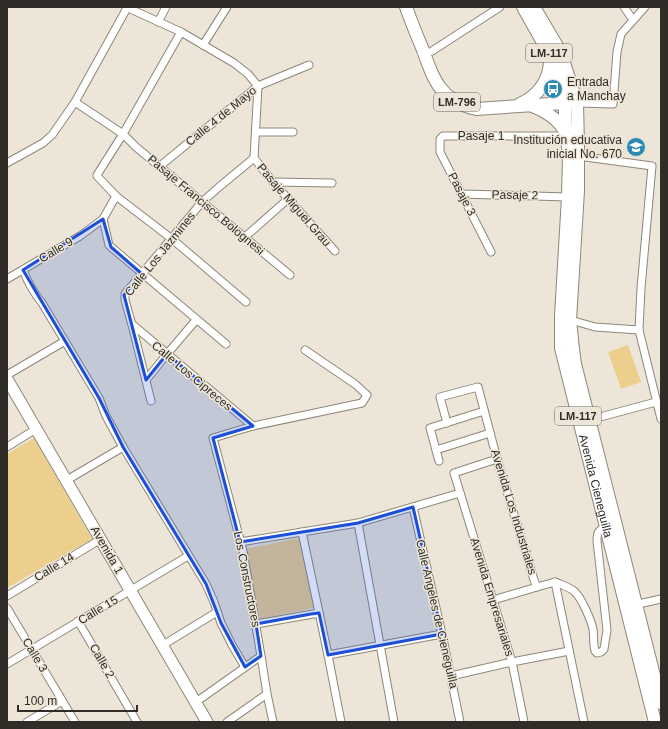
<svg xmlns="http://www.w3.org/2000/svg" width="668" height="729" viewBox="0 0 668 729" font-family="Arial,sans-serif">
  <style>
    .green { fill: #eccf8d }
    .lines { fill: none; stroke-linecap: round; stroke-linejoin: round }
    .street-casing { stroke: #8d877a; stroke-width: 9 }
    .secondary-casing { stroke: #8d877a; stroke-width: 13 }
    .primary-casing { stroke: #8d877a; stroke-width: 14 }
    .street { stroke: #fff; stroke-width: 7 }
    .secondary { stroke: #fff; stroke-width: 11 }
    .primary { stroke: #fff; stroke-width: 12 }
    .marked { fill: #1d4ed8; fill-opacity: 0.2; stroke: #1d4ed8; stroke-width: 3; stroke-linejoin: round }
    .labels { text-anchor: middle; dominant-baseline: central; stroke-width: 3; stroke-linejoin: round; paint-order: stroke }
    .shield { fill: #ede6d8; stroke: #69645d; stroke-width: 1 }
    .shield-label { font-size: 11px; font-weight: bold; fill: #302d28 }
    .poi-label { font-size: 12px; fill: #302d28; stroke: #ede6d8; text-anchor: start }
    .street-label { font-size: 12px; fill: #302d28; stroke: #ede6d8 }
  </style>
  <rect width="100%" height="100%" fill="#ede6d8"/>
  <!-- green -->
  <g class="green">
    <polygon points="628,345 641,382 621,389 608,352"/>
    <polygon points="34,438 92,539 7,588 7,454"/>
    <polygon points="299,538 314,608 260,619 245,549"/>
  </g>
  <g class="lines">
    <defs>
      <g id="street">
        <polyline points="126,7 181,32 234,63 248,74 258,86 254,158 273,182 335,251"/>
        <polyline points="624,7 633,20"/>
        <polyline points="158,22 166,7"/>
        <polyline points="203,45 227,7"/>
        <polyline points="432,51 500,7"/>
        <polyline points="75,102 123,134 136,147 290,275"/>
        <polyline points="577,103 613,104 617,52 621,34 645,7"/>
        <polyline points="256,132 293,132"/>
        <polyline points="578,156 652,166 641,288 639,330 661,419"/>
        <polyline points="7,163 43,143 52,135 75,102 127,8"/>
        <polyline points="160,166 258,86 309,65"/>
        <polyline points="273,182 332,183"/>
        <polyline points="461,194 568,197"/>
        <polyline points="116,196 172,239 246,302"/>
        <polyline points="103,219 109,245 111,247 226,344"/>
        <polyline points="245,237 288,199"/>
        <polyline points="491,252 440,152 440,139 443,136 567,136"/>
        <path d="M23 270C28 283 33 292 42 303L99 398 106 416 123 447 206 584 214 602 221 623 232 645 245 667"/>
        <polyline points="7,279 80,236 103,219 116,196 97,176 97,175 123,134 181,32"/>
        <polyline points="567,319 595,327 639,330"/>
        <polyline points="133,325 253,426"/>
        <polyline points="7,375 65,341"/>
        <polyline points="146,380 167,354 196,320"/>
        <polyline points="151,401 132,325 125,300 125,294 202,202 219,187 254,158"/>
        <polyline points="589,420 656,402"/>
        <polyline points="447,423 440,397 478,387 497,459 534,580 537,587 555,582 584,722"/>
        <polyline points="7,447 36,429"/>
        <polyline points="436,450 490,433"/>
        <polyline points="497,459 454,473 512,662 524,722"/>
        <polyline points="439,461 430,428 484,411"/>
        <polyline points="67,480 123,447"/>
        <polyline points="413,507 442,634 460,722"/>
        <polyline points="358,523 394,722"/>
        <polyline points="302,532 328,655 341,722"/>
        <polyline points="240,542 358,523 460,493"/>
        <path d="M555 582C562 585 570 587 575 592 582 599 591 620 593 629 594 636 593 644 595 651L597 653 601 652 604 649 607 630 597 541C597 533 598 530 606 527"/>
        <polyline points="7,596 101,539"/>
        <polyline points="493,600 537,587"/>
        <polyline points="634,605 661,599"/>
        <polyline points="7,608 75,722"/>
        <polyline points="78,621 137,722"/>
        <polyline points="256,624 319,613"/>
        <polyline points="163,645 217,612"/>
        <polyline points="328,655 442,634"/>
        <polyline points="7,664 188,556"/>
        <polyline points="451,676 512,662 569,651"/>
        <polyline points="196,702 261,656"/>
        <polyline points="27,722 62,701"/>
        <polyline points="227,722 267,694"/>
        <polyline points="273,722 267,694 261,656 243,551 213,438 253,426 362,403 367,395 355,384 305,350"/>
      </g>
      <polyline id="secondary" points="7,379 207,722"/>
      <g id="primary">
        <path d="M406 7C411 21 417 36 423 50 434 81 441 101 476 109L565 103"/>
        <path id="s1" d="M523 7 550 55 560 83 565 103V118L569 156 568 197 561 316V348L655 722"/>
        <polyline points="534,7 557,46 564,63 577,103 578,145 578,191 570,320 573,349 575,364 661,703"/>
        <path d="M520 104C538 96 550 80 550 60"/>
        <path d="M532 106C545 111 560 120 566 134"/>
      </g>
    </defs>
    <!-- street casing -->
    <use href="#street" class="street-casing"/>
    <!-- secondary casing -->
    <use href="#secondary" class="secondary-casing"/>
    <!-- primary casing -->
    <use href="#primary" class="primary-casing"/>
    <!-- street -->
    <use href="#street" class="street"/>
    <!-- secondary -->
    <use href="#secondary" class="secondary"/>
    <!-- primary -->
    <use href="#primary" class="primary"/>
  </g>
  <!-- marked area -->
  <path class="marked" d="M103 219 111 247 142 274 124 295 146 380 167 354 253 426 213 438 240 542 358 523 413 507 442 634 328 655 319 613 311 614 256 624 261 656 245 667 221 623 206 584 123 447 99 398 23 270Z"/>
  <!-- icons -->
  <defs>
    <symbol id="bus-disc" viewBox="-11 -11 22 22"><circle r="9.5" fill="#2c8ab6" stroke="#ede6d8"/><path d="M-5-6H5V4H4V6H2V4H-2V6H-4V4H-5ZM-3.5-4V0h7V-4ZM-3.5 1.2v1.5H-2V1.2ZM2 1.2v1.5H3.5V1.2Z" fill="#fff"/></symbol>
    <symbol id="school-disc" viewBox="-11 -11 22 22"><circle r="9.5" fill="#2c8ab6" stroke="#ede6d8"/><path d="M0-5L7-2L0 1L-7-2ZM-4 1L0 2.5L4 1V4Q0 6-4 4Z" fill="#fff"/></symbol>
  </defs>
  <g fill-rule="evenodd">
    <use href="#bus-disc" x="542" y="78" width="22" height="22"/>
    <use href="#school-disc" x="625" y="136" width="22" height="22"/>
  </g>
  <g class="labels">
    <!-- shield labels -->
    <g class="shield">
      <rect x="526" y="44" width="46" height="18" rx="3"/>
      <rect x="434" y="93" width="46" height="18" rx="3"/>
      <rect x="555" y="407" width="46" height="18" rx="3"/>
    </g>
    <g class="shield-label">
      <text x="549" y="53">LM-117</text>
      <text x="457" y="102">LM-796</text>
      <text x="578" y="416">LM-117</text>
    </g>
    <!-- poi labels -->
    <g class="poi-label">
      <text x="567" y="82">Entrada<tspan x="567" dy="14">a Manchay</tspan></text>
      <text x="622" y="140" text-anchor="end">Institución educativa<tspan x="622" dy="14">inicial No. 670</tspan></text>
    </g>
    <!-- street labels -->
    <g class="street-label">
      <text transform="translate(221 116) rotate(-39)">Calle 4 de Mayo</text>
      <text x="481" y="136">Pasaje 1</text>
      <text transform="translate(462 194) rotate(63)">Pasaje 3</text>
      <text transform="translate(515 195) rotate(1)">Pasaje 2</text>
      <text transform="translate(206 205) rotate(40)">Pasaje Francisco Bolognesi</text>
      <text transform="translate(294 205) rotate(49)">Pasaje Miguel Grau</text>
      <text transform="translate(56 250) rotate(-31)">Calle 9</text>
      <text transform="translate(160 254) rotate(-51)">Calle Los Jazmines</text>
      <text transform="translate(192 376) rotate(40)">Calle Los Cipreces</text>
      <text stroke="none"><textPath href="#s1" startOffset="493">Avenida Cieneguilla</textPath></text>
      <text transform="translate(514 512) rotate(73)">Avenida Los Industriales</text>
      <text transform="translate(107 550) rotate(60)">Avenida 1</text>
      <text transform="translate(54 567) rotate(-31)">Calle 14</text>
      <text transform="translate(247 579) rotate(79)">Los Constructores</text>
      <text transform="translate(492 597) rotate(73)">Avenida Empresariales</text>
      <text transform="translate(98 610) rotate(-31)">Calle 15</text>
      <text transform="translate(437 614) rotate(77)">Calle Angeles de Cieneguilla</text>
      <text transform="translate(35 655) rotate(59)">Calle 3</text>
      <text transform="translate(102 661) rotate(60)">Calle 2</text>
    </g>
  </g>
  <!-- border -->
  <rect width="668" height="729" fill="none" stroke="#302d28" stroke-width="16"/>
  <!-- scale -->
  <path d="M18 705v6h119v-6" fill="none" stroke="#302d28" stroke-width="2"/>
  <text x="24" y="705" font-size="12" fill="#302d28" stroke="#ede6d8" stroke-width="3" paint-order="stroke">100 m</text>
</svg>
